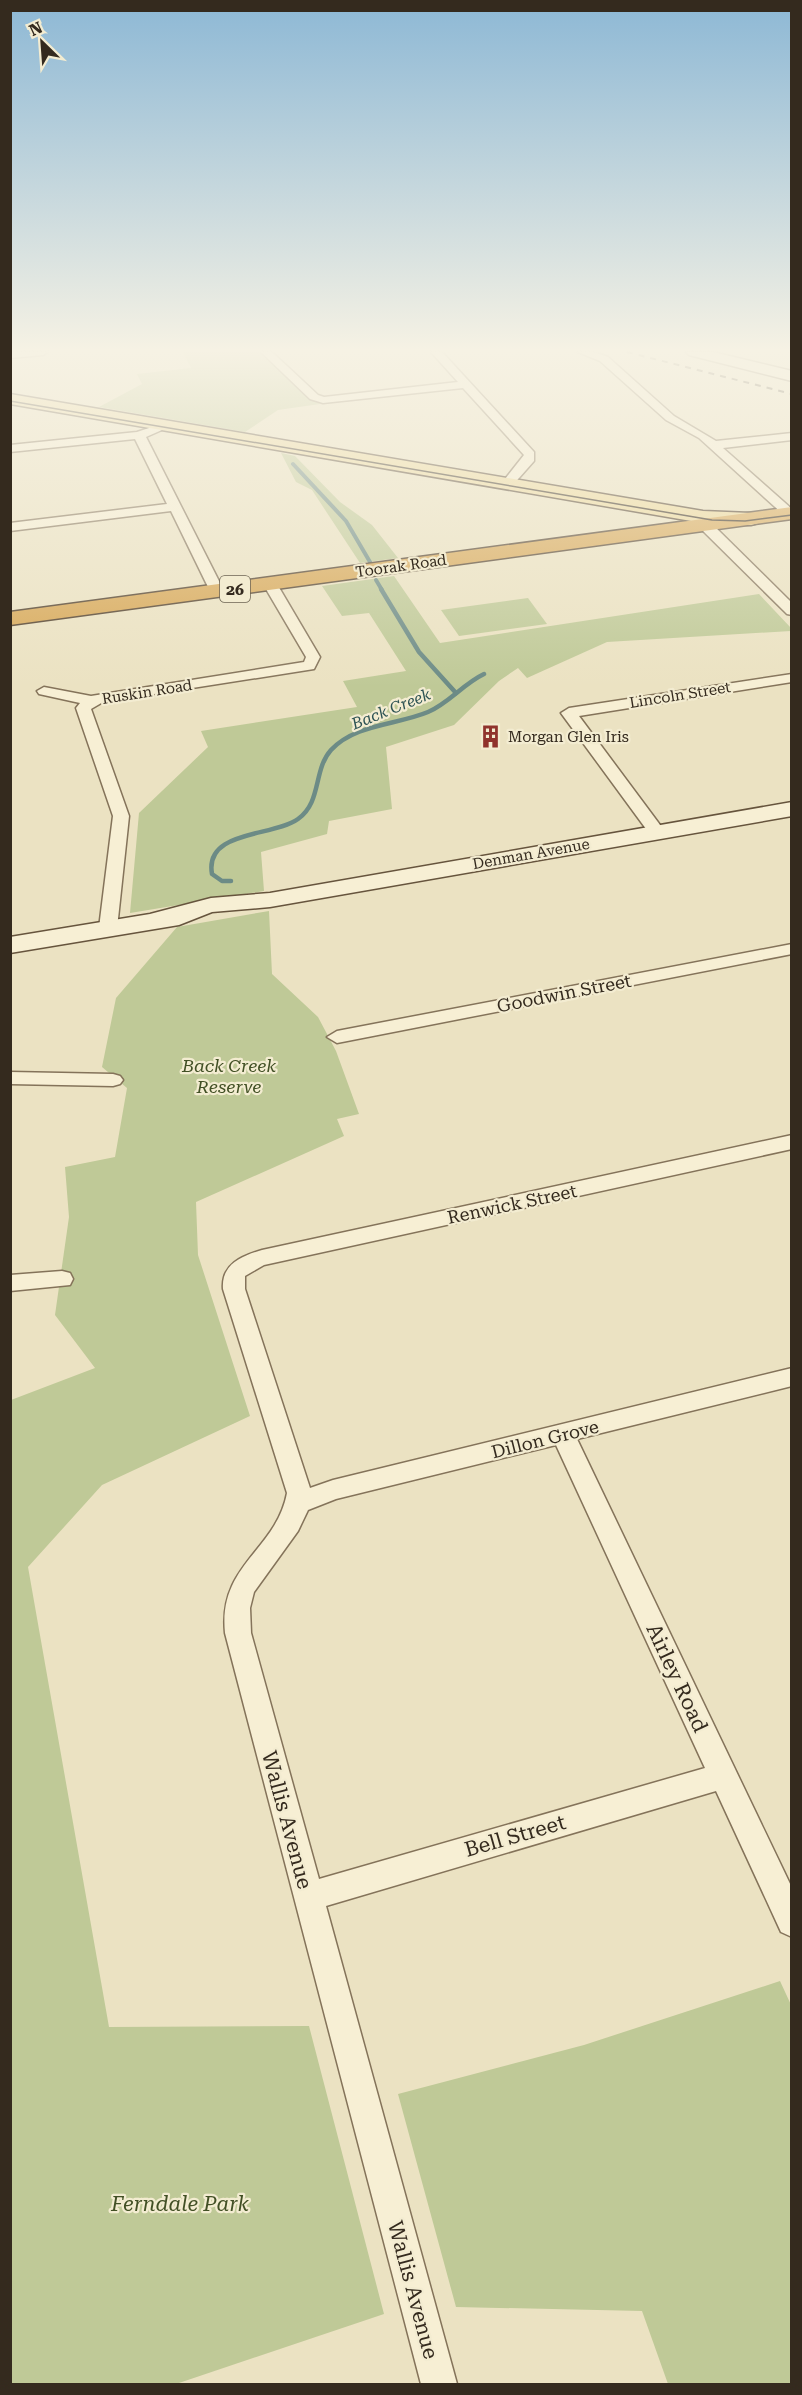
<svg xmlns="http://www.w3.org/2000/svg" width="802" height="2395" viewBox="0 0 802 2395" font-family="'Roboto Serif',serif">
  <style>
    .green { fill: #bfc997 }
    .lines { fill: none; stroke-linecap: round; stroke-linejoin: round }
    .stream-far1 { stroke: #6c8b86; stroke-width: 4 }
    .stream { stroke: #6c8b86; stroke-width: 4.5 }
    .street-casing { stroke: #84735a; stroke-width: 3 }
    .secondary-casing { stroke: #66543d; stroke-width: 3 }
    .primary-casing { stroke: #52412e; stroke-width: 3 }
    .highway-casing { stroke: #52412e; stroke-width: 3 }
    .street { fill: #f7efd4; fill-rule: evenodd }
    .secondary { fill: #f7efd4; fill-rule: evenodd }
    .primary { fill: #edd99b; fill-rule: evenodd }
    .highway { fill: #d7a756; fill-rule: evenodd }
    .tram { stroke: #342a1e; stroke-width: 1.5 }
    .rail { stroke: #342a1e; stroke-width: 2; stroke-dasharray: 6 6; stroke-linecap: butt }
    .labels { text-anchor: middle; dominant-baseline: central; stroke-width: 4.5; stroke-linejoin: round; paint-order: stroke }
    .far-street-label { font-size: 15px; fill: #342a1e; stroke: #f3ecd1 }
    .far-poi-label { font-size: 15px; fill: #342a1e; stroke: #f3ecd1; text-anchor: start }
    .shield { fill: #f3ecd1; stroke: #6d6454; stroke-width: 1.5 }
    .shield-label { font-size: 16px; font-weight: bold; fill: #342a1e }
    .far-water-label { font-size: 16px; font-style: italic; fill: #2e5354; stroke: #f3ecd1 }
    .street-label { font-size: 18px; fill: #342a1e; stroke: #f3ecd1 }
    .park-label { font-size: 18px; font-style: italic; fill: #425025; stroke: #f3ecd1 }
    .near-street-label { font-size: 21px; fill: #342a1e; stroke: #f3ecd1 }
    .near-park-label { font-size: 21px; font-style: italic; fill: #425025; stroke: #f3ecd1 }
  </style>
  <rect width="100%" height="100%" fill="#ebe2c2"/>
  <!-- green -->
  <g class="green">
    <polygon points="183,352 261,352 309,398 320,404 278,410 245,432 99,407 142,384 137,374 191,368"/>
    <polygon points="281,453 295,456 340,502 372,525 398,558 360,563 312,490 296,482"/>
    <polygon points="394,576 440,643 759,594 791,628 791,631 607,642 527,678 518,668 499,681 454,725 386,747 392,809 329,821 327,834 261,852 264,891 130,913 139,813 208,747 201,731 357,707 343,681 406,671 369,613 342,616 322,586"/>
    <polygon points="528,598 547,624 459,636 441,610"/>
    <polygon points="269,911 272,974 318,1017 336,1051 359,1114 337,1119 344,1136 196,1202 198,1255 250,1416 102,1485 28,1567 109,2027 309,2026 384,2314 176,2384 11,2384 11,1400 95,1368 55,1315 69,1217 65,1167 115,1157 127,1088 102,1067 116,998 177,927"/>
    <polygon points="780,1981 792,2007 791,2384 668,2384 642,2311 456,2307 398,2094 584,2045"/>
  </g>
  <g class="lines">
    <!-- stream-far1 -->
    <g class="stream-far1">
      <polyline points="293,464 346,521 370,562"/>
      <polyline points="376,580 382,590"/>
    </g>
    <!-- stream -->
    <g class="stream">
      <polyline points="381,589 419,652 456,693"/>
      <path d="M231 881H222L212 874C204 830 273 837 298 819 322 802 313 770 331 750 355 724 397 725 428 712 449 703 463 684 484 674"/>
    </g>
    <defs>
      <g id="street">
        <polygon points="10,352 48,352 43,355 10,358"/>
        <polygon points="261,352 272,352 318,395 324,397 458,382 431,352 442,352 534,452 534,461 511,487 503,487 501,484 524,455 463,388 323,403 310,399"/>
        <polygon points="578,352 594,352 608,357 674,416 716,441 792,433 792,440 723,448 792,509 792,516 785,516 699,438 666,420 600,361"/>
        <polygon points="161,424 171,426 146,437 224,591 222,594 212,594 210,591 171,511 10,531 10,523 167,504 135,439 10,452 10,445 137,432"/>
        <polygon points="705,521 710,522 792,603 792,615 787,614 700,528 700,522"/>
        <polygon points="270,580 277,584 320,657 314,669 103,702 91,709 129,816 117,928 114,932 102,932 99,928 113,816 76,708 80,703 39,694 37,691 44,687 91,696 304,662 306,657 263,584"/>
        <polygon points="792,674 792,682 579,716 666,833 658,838 652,837 561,713 569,708"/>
        <polygon points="792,944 792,954 337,1043 327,1037 337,1031"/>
        <polygon points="10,1072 113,1074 120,1076 123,1080 120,1084 113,1086 10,1084"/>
        <path d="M792 1135V1149L264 1265 245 1276V1289L310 1488 333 1480 792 1368V1386L577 1439 792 1888V1937L781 1932 716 1791 326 1906 457 2384H421L225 1633C218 1564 276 1551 287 1493L223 1289C221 1264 242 1256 262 1250ZM556 1445 705 1768 319 1879 251 1633 250 1608 254 1592 298 1531 308 1510 336 1499Z"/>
        <polygon points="62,1271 70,1273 73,1279 70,1285 10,1291 10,1275"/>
      </g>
      <g id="secondary">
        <polygon points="686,352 713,352 792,371 792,381 689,355"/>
        <polygon points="792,802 792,816 270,907 212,912 179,925 10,953 10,937 150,914 211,898 270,893"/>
      </g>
      <polygon id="primary" points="10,394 703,511 751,513 758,515 761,519 758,523 751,525 703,523 10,404"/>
      <polygon id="highway" points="792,507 792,519 10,625 10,612"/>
    </defs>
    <!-- street casing -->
    <use href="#street" class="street-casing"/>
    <!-- secondary casing -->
    <use href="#secondary" class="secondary-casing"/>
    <!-- primary casing -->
    <use href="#primary" class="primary-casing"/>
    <!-- highway casing -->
    <use href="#highway" class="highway-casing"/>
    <!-- street -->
    <use href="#street" class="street"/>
    <!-- secondary -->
    <use href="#secondary" class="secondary"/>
    <!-- primary -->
    <use href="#primary" class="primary"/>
    <!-- highway -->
    <use href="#highway" class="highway"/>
    <!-- tram -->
    <polyline class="tram" points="10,401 712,520 745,521 792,515"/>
    <!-- rail -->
    <polyline class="rail" points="627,352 792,394"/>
  </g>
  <!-- sky -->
  <linearGradient id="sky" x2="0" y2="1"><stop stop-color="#8db8d5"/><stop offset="0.51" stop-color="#f6f2e4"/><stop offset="1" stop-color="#f6f2e4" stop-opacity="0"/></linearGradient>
  <rect width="802" height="687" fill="url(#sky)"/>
  <!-- icons -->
  <defs>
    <symbol id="building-bare" viewBox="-9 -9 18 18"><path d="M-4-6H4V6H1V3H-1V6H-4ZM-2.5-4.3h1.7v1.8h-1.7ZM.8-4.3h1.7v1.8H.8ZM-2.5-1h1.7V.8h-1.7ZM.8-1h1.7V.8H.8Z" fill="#90332d" stroke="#f3ecd1" stroke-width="2.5" paint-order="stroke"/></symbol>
  </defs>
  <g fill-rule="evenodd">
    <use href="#building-bare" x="474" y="720" width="33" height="33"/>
  </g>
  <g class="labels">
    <!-- far-street labels -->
    <g class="far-street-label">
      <text transform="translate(401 566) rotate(-8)">Toorak Road</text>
      <text transform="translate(147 692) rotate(-9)">Ruskin Road</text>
      <text transform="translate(680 695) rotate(-9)">Lincoln Street</text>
      <text transform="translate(531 854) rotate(-10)">Denman Avenue</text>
    </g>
    <!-- far-poi labels -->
    <g class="far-poi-label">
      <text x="508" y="737">Morgan Glen Iris</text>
    </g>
    <!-- shield labels -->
    <rect class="shield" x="220" y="576" width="30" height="26" rx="4.5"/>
    <g class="shield-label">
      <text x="235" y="589">26</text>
    </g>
    <!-- far-water labels -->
    <g class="far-water-label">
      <text transform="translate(391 709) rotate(-22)">Back Creek</text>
    </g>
    <!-- street labels -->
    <g class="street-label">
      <text transform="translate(564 993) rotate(-11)">Goodwin Street</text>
      <text transform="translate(512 1204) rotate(-12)">Renwick Street</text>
      <text transform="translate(545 1439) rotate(-14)">Dillon Grove</text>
    </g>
    <!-- park labels -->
    <g class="park-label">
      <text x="229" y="1065">Back Creek<tspan x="229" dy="21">Reserve</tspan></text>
    </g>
    <!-- near-street labels -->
    <g class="near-street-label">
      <text transform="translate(677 1678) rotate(65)">Airley Road</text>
      <text transform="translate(287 1820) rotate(75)">Wallis Avenue</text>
      <text transform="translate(515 1836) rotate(-16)">Bell Street</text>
      <text transform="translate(413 2290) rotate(75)">Wallis Avenue</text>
    </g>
    <!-- near-park labels -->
    <g class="near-park-label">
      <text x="180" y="2204">Ferndale Park</text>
    </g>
  </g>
  <!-- border -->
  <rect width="802" height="2395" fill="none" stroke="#342a1e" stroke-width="24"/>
  <!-- north arrow -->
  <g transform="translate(42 42) rotate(335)" stroke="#f3ecd1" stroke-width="4.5" paint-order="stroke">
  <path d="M0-4.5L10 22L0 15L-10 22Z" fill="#342a1e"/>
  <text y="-9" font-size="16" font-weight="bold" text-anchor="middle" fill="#342a1e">N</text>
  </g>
</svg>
